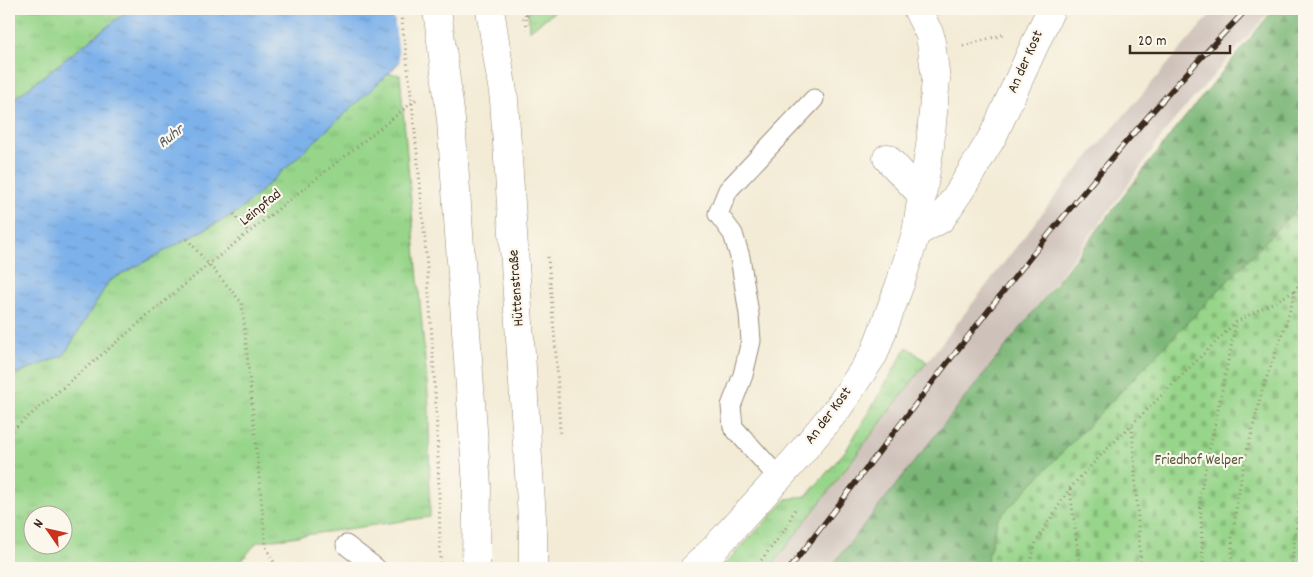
<svg xmlns="http://www.w3.org/2000/svg" width="1313" height="577" viewBox="0 0 1313 577" font-family="Dekko,sans-serif">
  <style>
    .railway { fill: #cec1ba }
    .grass { fill: url(#grass-tufts); stroke: #698054; fill-rule: evenodd }
    .forest { fill: url(#forest-firs); stroke: #5a704a }
    .cemetery { fill: url(#cemetery-stones); stroke: #698054 }
    .water { fill: url(#water-ripples); stroke: #5c6e84 }
    .pier { fill: #f3ebd5 }
    .lines { fill: none; stroke-linecap: round; stroke-linejoin: round }
    .service-casing { stroke: #978a7a; stroke-width: 21 }
    .minor-casing { stroke: #978a7a; stroke-width: 29 }
    .path { stroke: #978a7a; stroke-width: 3; stroke-dasharray: 1 4; stroke-linecap: butt }
    .service { stroke: #fff; stroke-width: 19 }
    .minor { stroke: #fff; stroke-width: 28 }
    .rail-casing { stroke: #3b2a1e; stroke-width: 5.5 }
    .rail { stroke: #fbf7ec; stroke-width: 4; stroke-dasharray: 11; stroke-linecap: butt }
    .primary-bridge-casing { stroke: #978a7a; stroke-width: 29; stroke-linecap: butt }
    .path-bridge { stroke: #978a7a; stroke-width: 3; stroke-dasharray: 1 4; stroke-linecap: butt }
    .primary-bridge { stroke: #fff; stroke-width: 28 }
    .labels { text-anchor: middle; dominant-baseline: central; stroke-width: 4.5; stroke-linejoin: round; paint-order: stroke }
    .street-label { font-size: 15px; fill: #3b2a1e; stroke: #fbf7ec }
    .park-label { font-size: 15px; fill: #525539; stroke: #fbf7ec }
    .water-label { font-size: 16px; font-style: italic; fill: #525965; stroke: #fbf7ec }
  </style>
  <defs>
    <pattern id="grass-tufts" width="24" height="20" patternUnits="userSpaceOnUse" patternTransform="scale(1.25)"><rect width="24" height="20" fill="#97d58a"/><path d="M3 7l-1-3M5 7V3M7 7l1-3M15 17l-1-3M17 17v-4M19 17l1-3" fill="none" stroke="#83b777"/></pattern>
    <pattern id="forest-firs" width="22" height="20" patternUnits="userSpaceOnUse" patternTransform="scale(1.25)"><rect width="22" height="20" fill="#79b676"/><path d="M5 1l3.5 6h-7zM16 11l3.5 6h-7z" fill="#649460"/></pattern>
    <pattern id="cemetery-stones" width="16" height="16" patternUnits="userSpaceOnUse" patternTransform="scale(1.25)"><rect width="16" height="16" fill="#97d58a"/><path d="M2 7V4a2 2 0 0 1 4 0v3zM10 15v-3a2 2 0 0 1 4 0v3z" fill="#83b777"/></pattern>
    <pattern id="water-ripples" width="26" height="14" patternUnits="userSpaceOnUse" patternTransform="scale(1.25)"><rect width="26" height="14" fill="#7db1ea"/><path d="M2 4q2-2 4 0t4 0M15 11q2-2 4 0t4 0" fill="none" stroke="#6890bd"/></pattern>
  </defs>
  <rect width="100%" height="100%" fill="#fbf7ec"/>
  <filter id="ink" filterUnits="userSpaceOnUse"><feTurbulence type="fractalNoise" baseFrequency=".02" numOctaves="2"/><feDisplacementMap in="SourceGraphic" scale="10" xChannelSelector="R" yChannelSelector="G"/><feConvolveMatrix kernelMatrix="1 2 1 2 8 2 1 2 1" color-interpolation-filters="sRGB"/></filter>
  <filter id="wash" filterUnits="userSpaceOnUse"><feTurbulence type="fractalNoise" baseFrequency=".0096" numOctaves="4" result="noise"/><feDisplacementMap in="SourceGraphic" scale="20" xChannelSelector="R" yChannelSelector="G"/><feGaussianBlur stdDeviation="1.12" result="paint"/><feColorMatrix in="noise" values="0 0 0 0 0 0 0 0 0 0 0 0 0 0 0 0 0 1.4 0 .05"/><feComposite in="paint" operator="in"/></filter>
  <g filter="url(#wash)">
    <rect width="100%" height="100%" fill="#f3ebd5"/>
    <!-- railway -->
    <polygon class="railway" points="1215,9 1272,9 1169,126 1123,192 930,447 834,568 729,568 867,436 907,347 927,362 1061,189"/>
    <!-- grass -->
    <g class="grass">
      <polygon points="9,9 130,9 9,103"/>
      <polygon points="528,9 558,9 529,31"/>
      <path d="M389 73 400 75 429 405 430 517 257 542 236 568H9V377L64 355 109 281 239 211ZM32 514H62V544H32Z"/>
      <polygon points="907,347 927,362 770,568 721,568 787,499 807,496 847,449"/>
    </g>
    <!-- forest -->
    <polygon class="forest" points="1274,9 1304,9 1304,199 1291,215 998,519 985,568 830,568 1064,273 1172,133"/>
    <!-- cemetery -->
    <polygon class="cemetery" points="1304,199 1304,568 985,568 998,519 1291,215"/>
    <!-- water -->
    <polygon class="water" points="130,9 449,9 389,73 239,211 109,281 64,355 9,377 9,103"/>
    <!-- pier -->
    <polygon class="pier" points="393,9 452,9 400,64"/>
  </g>
  <g filter="url(#ink)">
    <g class="lines">
      <defs>
        <g id="service">
          <polyline points="779,478 733,427 731,406 743,375 751,341 749,314 740,257 733,234 718,214 728,190 814,99"/>
          <polyline points="346,545 376,568"/>
        </g>
        <g id="minor">
          <polyline points="887,158 922,195"/>
          <polyline points="916,233 941,219 961,189 993,136 1051,9"/>
          <polyline points="694,568 714,549 795,460 838,408 874,354 900,284 916,233 930,146 936,79 930,35 917,9"/>
        </g>
      </defs>
      <!-- service casing -->
      <use href="#service" class="service-casing"/>
      <!-- minor casing -->
      <use href="#minor" class="minor-casing"/>
      <!-- path -->
      <g class="path">
        <polyline points="523,19 536,9"/>
        <polyline points="963,46 1005,34"/>
        <polyline points="234,214 248,232"/>
        <polyline points="187,239 242,303 266,547 277,568"/>
        <polyline points="1132,426 1141,568"/>
        <polyline points="9,433 209,264 418,98"/>
        <polyline points="1070,489 1080,568"/>
        <polyline points="755,568 785,530 795,509"/>
        <polyline points="1029,568 1036,542 1070,488 1103,453 1236,322 1295,291"/>
        <polyline points="1203,568 1200,495 1236,323"/>
        <polyline points="1232,568 1232,537 1242,472 1262,391 1287,321 1295,291 1304,275"/>
        <polyline points="1292,568 1295,535 1304,482"/>
      </g>
      <!-- service -->
      <use href="#service" class="service"/>
      <!-- minor -->
      <use href="#minor" class="minor"/>
      <defs>
        <path id="rail" d="M790 568C936 379 1080 181 1247 9"/>
      </defs>
      <!-- rail casing -->
      <use href="#rail" class="rail-casing"/>
      <!-- rail -->
      <use href="#rail" class="rail"/>
      <defs>
        <g id="primary-bridge">
          <polyline points="437,9 451,120 477,486 476,568"/>
          <polyline points="490,9 504,99 533,533 533,568"/>
        </g>
      </defs>
      <!-- primary-bridge casing -->
      <use href="#primary-bridge" class="primary-bridge-casing"/>
      <!-- path-bridge -->
      <g class="path-bridge">
        <path d="M400 9C413 99 421 190 428 280 435 376 440 472 440 568"/>
        <polyline points="525,9 527,29"/>
        <polyline points="548,257 557,368 560,433"/>
      </g>
      <!-- primary-bridge -->
      <use href="#primary-bridge" class="primary-bridge"/>
    </g>
  </g>
  <g class="labels">
    <!-- street labels -->
    <g class="street-label">
      <text transform="translate(1026 62) rotate(-66)">An der Kost</text>
      <text transform="translate(261 208) rotate(-39)">Leinpfad</text>
      <text transform="translate(517 288) rotate(-94)">Hüttenstraße</text>
      <text transform="translate(829 416) rotate(-53)">An der Kost</text>
    </g>
    <!-- park labels -->
    <g class="park-label">
      <text x="1199" y="461">Friedhof Welper</text>
    </g>
    <!-- water labels -->
    <g class="water-label">
      <text transform="translate(171 137) rotate(-38)">Ruhr</text>
    </g>
  </g>
  <!-- margin -->
  <rect width="1313" height="577" fill="none" stroke="#fbf7ec" stroke-width="30"/>
  <!-- north arrow -->
  <g transform="translate(48 530) rotate(304)"><circle r="24" fill="#fbf7ec" stroke="#aea59a"/>
  <path d="M0-4L9 19L0 12L-9 19Z" fill="#c8321e"/>
  <text y="-8" font-size="14" font-weight="bold" text-anchor="middle" fill="#3b2a1e">N</text>
  </g>
  <!-- scale -->
  <path d="M1130 45v8h100v-8" fill="none" stroke="#3b2a1e" stroke-width="2.5"/>
  <text x="1138" y="45" font-size="15" fill="#3b2a1e" stroke="#fbf7ec" stroke-width="4" paint-order="stroke">20 m</text>
</svg>
